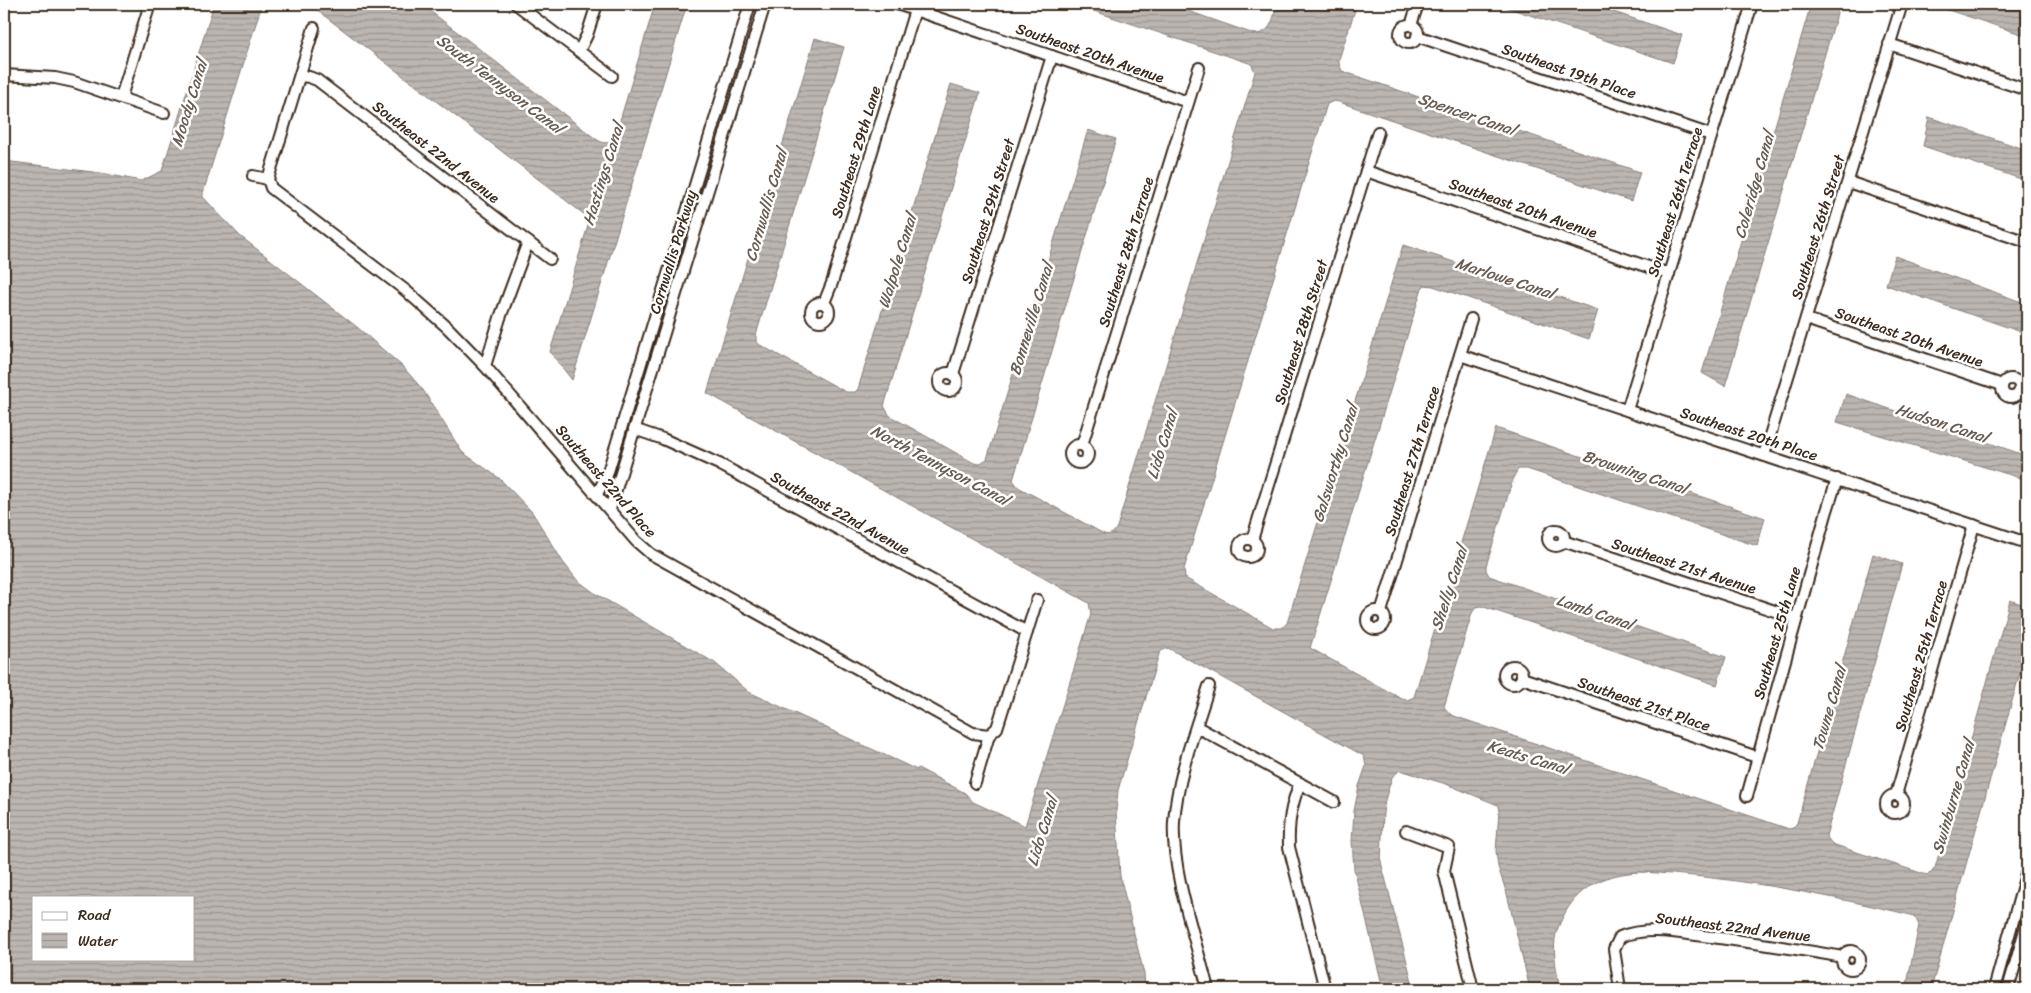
<svg xmlns="http://www.w3.org/2000/svg" width="2031" height="993" viewBox="0 0 2031 993" font-family="Sriracha,sans-serif">
  <style>
    .water { fill: url(#water-rules); stroke: #887e77; fill-rule: evenodd }
    .lines { fill: none; stroke-linecap: round; stroke-linejoin: round }
    .minor-casing { stroke: #3b2a1e; stroke-width: 14 }
    .minor { stroke: #fff; stroke-width: 10 }
    .labels { text-anchor: middle; dominant-baseline: central; stroke-width: 5; stroke-linejoin: round; paint-order: stroke }
    .street-label { font-size: 15px; fill: #3b2a1e; stroke: #fff }
    .water-label { font-size: 16px; font-style: italic; fill: #685b52; stroke: #fff }
  </style>
  <defs>
    <pattern id="water-rules" width="6" height="5" patternUnits="userSpaceOnUse" patternTransform="scale(1.25)"><rect width="6" height="5" fill="#bcb6b3"/><path d="M0 2.5h6" fill="none" stroke="#9a9491"/></pattern>
  </defs>
  <rect width="100%" height="100%" fill="#fff"/>
  <filter id="ink" filterUnits="userSpaceOnUse"><feTurbulence type="fractalNoise" baseFrequency=".02" numOctaves="2"/><feDisplacementMap in="SourceGraphic" scale="10" xChannelSelector="R" yChannelSelector="G"/><feConvolveMatrix kernelMatrix="1 2 1 2 8 2 1 2 1" color-interpolation-filters="sRGB"/></filter>
  <g filter="url(#ink)">
    <!-- water -->
    <g class="water">
      <path d="M214 4H262L203 193V197L240 236 357 327 403 367 423 390 462 452 499 478 532 512 563 562 577 580 596 594 715 663 749 692 917 770 918 768 965 793 973 802 1025 826 1091 614 1089 603 707 393 815 38 844 47 756 335V341L760 345 846 392H855L858 389 951 84 980 93 884 406 890 416 974 463 979 464 987 459 1088 130 1116 139 1013 480 1018 487 1104 534C1110 536 1114 533 1117 527L1255 72 1252 65 1249 63 1073 4H1168L1254 34C1272 34 1273 18 1277 4H1357L1339 59V64L1342 71 1640 172 1631 201 1339 102 1334 101 1327 104 1184 569 1185 578 1273 628H1282L1287 623 1403 245 1598 310 1589 339 1433 286 1425 285 1422 288 1310 648 1402 699 1407 700 1414 697 1496 428 1765 518 1757 546 1527 469H1518L1514 476 1486 566V570L1489 576 1726 657 1717 685 1481 606 1476 607 1472 613 1444 707 1451 715 1789 829 1793 828 1797 823 1873 554 1902 564 1826 836 1832 844 1927 875 1931 873 1935 868 2010 600 2027 606V648L1931 989H1906L1919 925 1915 917 1911 915C1822 894 1731 876 1639 872 1608 874 1581 884 1565 913 1561 921 1556 930 1555 939 1553 956 1557 973 1560 989H1530L1507 894 1498 867 1496 851 1499 812 1498 805 1446 784 1400 770 1392 777 1385 800 1383 813 1381 862 1414 989H1383L1354 869 1352 842 1354 811 1359 786 1366 766 1364 756 1168 648 1161 651 1159 654 1118 790 1116 811 1120 876 1144 974 1145 989H4V161L101 173 141 181 162 171ZM34 897H194V959H34Z"/>
      <path d="M309 4H421L596 139C603 144 610 145 615 137L655 4H687L572 380 550 352 587 229 588 224 585 215Z"/>
      <polygon points="1497,4 1590,4 1682,35 1673,63"/>
      <polygon points="1811,4 1840,4 1725,386 1702,373"/>
      <polygon points="1930,4 2027,4 2027,36"/>
      <polygon points="1929,117 2027,150 2027,181 1923,146"/>
      <polygon points="1895,256 2027,304 2027,334 1886,285"/>
      <polygon points="1846,394 2027,456 2027,480 1837,422"/>
    </g>
    <g class="lines">
      <defs>
        <g id="minor">
          <polyline points="516,4 612,76"/>
          <polyline points="897,4 1188,102"/>
          <polyline points="1411,25 1418,4"/>
          <circle cx="1409" cy="34" r="9"/>
          <polyline points="1417,36 1711,135"/>
          <polyline points="1889,44 2027,90"/>
          <polyline points="579,51 587,35 597,4"/>
          <polyline points="4,75 55,78 74,82 164,113"/>
          <polyline points="300,76 309,77 317,80 550,259"/>
          <polyline points="121,97 150,4"/>
          <polyline points="1366,171 1669,274"/>
          <polyline points="253,176 268,179"/>
          <polyline points="268,179 271,188 405,290 448,328 485,366 636,541 651,554 973,733 989,735"/>
          <polyline points="268,179 314,28"/>
          <polyline points="1848,182 2027,242"/>
          <circle cx="820" cy="312" r="9"/>
          <polyline points="824,303 832,283 915,10"/>
          <polyline points="1806,319 2002,385"/>
          <polyline points="1460,355 2027,543"/>
          <polyline points="485,366 500,318 528,242"/>
          <circle cx="948" cy="382" r="9"/>
          <polyline points="953,374 1052,56"/>
          <circle cx="2011" cy="388" r="9"/>
          <polyline points="1627,410 1752,4"/>
          <polyline points="634,429 663,439 719,464 1027,632"/>
          <circle cx="1079" cy="454" r="9"/>
          <polyline points="1082,445 1199,68"/>
          <polyline points="1764,455 1901,7"/>
          <polyline points="597,494 607,475 750,4"/>
          <polyline points="610,509 765,4"/>
          <circle cx="1556" cy="538" r="8"/>
          <circle cx="1248" cy="548" r="9"/>
          <polyline points="1252,540 1378,132"/>
          <polyline points="1563,541 1796,618"/>
          <circle cx="1376" cy="620" r="9"/>
          <polyline points="1381,612 1471,319"/>
          <circle cx="1513" cy="675" r="9"/>
          <polyline points="1522,678 1757,757"/>
          <polyline points="1197,727 1334,802"/>
          <polyline points="975,783 989,735 997,728 1037,600"/>
          <path d="M1300 783C1291 805 1288 823 1289 847L1325 989"/>
          <circle cx="1895" cy="804" r="9"/>
          <polyline points="1896,795 1974,525"/>
          <polyline points="1747,796 1826,514 1837,479"/>
          <polyline points="1406,831 1449,847 1444,871 1473,989"/>
          <circle cx="1851" cy="960" r="9"/>
          <path d="M1208 989C1196 940 1171 871 1174 822 1177 777 1196 728 1209 686"/>
          <path d="M1620 989 1614 949 1620 937C1648 925 1684 934 1712 937 1756 943 1799 949 1843 957"/>
          <polyline points="1994,989 2027,871"/>
          <polyline points="2008,989 2027,923"/>
        </g>
      </defs>
      <!-- minor casing -->
      <use href="#minor" class="minor-casing"/>
      <!-- minor -->
      <use href="#minor" class="minor"/>
    </g>
  </g>
  <g class="labels">
    <!-- street labels -->
    <g class="street-label">
      <text transform="translate(1090 53) rotate(19)">Southeast 20th Avenue</text>
      <text transform="translate(1569 71) rotate(19)">Southeast 19th Place</text>
      <text transform="translate(436 152) rotate(38)">Southeast 22nd Avenue</text>
      <text transform="translate(856 152) rotate(-73)">Southeast 29th Lane</text>
      <text transform="translate(1675 202) rotate(-73)">Southeast 26th Terrace</text>
      <text transform="translate(1523 208) rotate(19)">Southeast 20th Avenue</text>
      <text transform="translate(988 211) rotate(-73)">Southeast 29th Street</text>
      <text transform="translate(1818 227) rotate(-73)">Southeast 26th Street</text>
      <text transform="translate(673 252) rotate(-73)">Cornwallis Parkway</text>
      <text transform="translate(1126 252) rotate(-73)">Southeast 28th Terrace</text>
      <text transform="translate(1301 332) rotate(-73)">Southeast 28th Street</text>
      <text transform="translate(1909 337) rotate(19)">Southeast 20th Avenue</text>
      <text transform="translate(1749 434) rotate(18)">Southeast 20th Place</text>
      <text transform="translate(1412 461) rotate(-73)">Southeast 27th Terrace</text>
      <text transform="translate(606 481) rotate(49)">Southeast 22nd Place</text>
      <text transform="translate(840 513) rotate(29)">Southeast 22nd Avenue</text>
      <text transform="translate(1684 566) rotate(18)">Southeast 21st Avenue</text>
      <text transform="translate(1777 633) rotate(-74)">Southeast 25th Lane</text>
      <text transform="translate(1921 656) rotate(-74)">Southeast 25th Terrace</text>
      <text transform="translate(1644 704) rotate(19)">Southeast 21st Place</text>
      <text transform="translate(1733 927) rotate(7)">Southeast 22nd Avenue</text>
    </g>
    <!-- water labels -->
    <g class="water-label">
      <text transform="translate(500 84) rotate(37)">South Tennyson Canal</text>
      <text transform="translate(189 103) rotate(-73)">Moody Canal</text>
      <text transform="translate(1467 114) rotate(19)">Spencer Canal</text>
      <text transform="translate(603 174) rotate(-73)">Hastings Canal</text>
      <text transform="translate(1754 185) rotate(-74)">Coleridge Canal</text>
      <text transform="translate(766 205) rotate(-74)">Cornwallis Canal</text>
      <text transform="translate(897 261) rotate(-73)">Walpole Canal</text>
      <text transform="translate(1505 278) rotate(18)">Marlowe Canal</text>
      <text transform="translate(1031 319) rotate(-73)">Bonneville Canal</text>
      <text transform="translate(1942 423) rotate(18)">Hudson Canal</text>
      <text transform="translate(1162 444) rotate(-73)">Lido Canal</text>
      <text transform="translate(1335 463) rotate(-73)">Galsworthy Canal</text>
      <text transform="translate(940 465) rotate(28)">North Tennyson Canal</text>
      <text transform="translate(1635 472) rotate(18)">Browning Canal</text>
      <text transform="translate(1449 588) rotate(-72)">Shelly Canal</text>
      <text transform="translate(1595 612) rotate(19)">Lamb Canal</text>
      <text transform="translate(1829 708) rotate(-74)">Towne Canal</text>
      <text transform="translate(1528 757) rotate(17)">Keats Canal</text>
      <text transform="translate(1953 797) rotate(-74)">Swinburne Canal</text>
      <text transform="translate(1042 831) rotate(-73)">Lido Canal</text>
    </g>
  </g>
  <!-- margin -->
  <rect width="2031" height="993" fill="none" stroke="#fff" stroke-width="20"/>
  <rect x="10" y="10" width="2011" height="973" fill="none" stroke="#3b2a1e" stroke-width="2" filter="url(#ink)"/>
  <!-- legend -->
  <rect x="32" y="896" width="162" height="65" fill="#ffffff" stroke="#b1aaa5"/>
  <rect x="42" y="912" width="25" height="8" fill="#ffffff" stroke="#b1aaa5"/>
  <text x="78" y="920" font-size="15" fill="#3b2a1e">Road</text>
  <rect x="42" y="933" width="25" height="15" fill="url(#water-rules)" stroke="#b1aaa5"/>
  <text x="78" y="946" font-size="15" fill="#3b2a1e">Water</text>
</svg>
